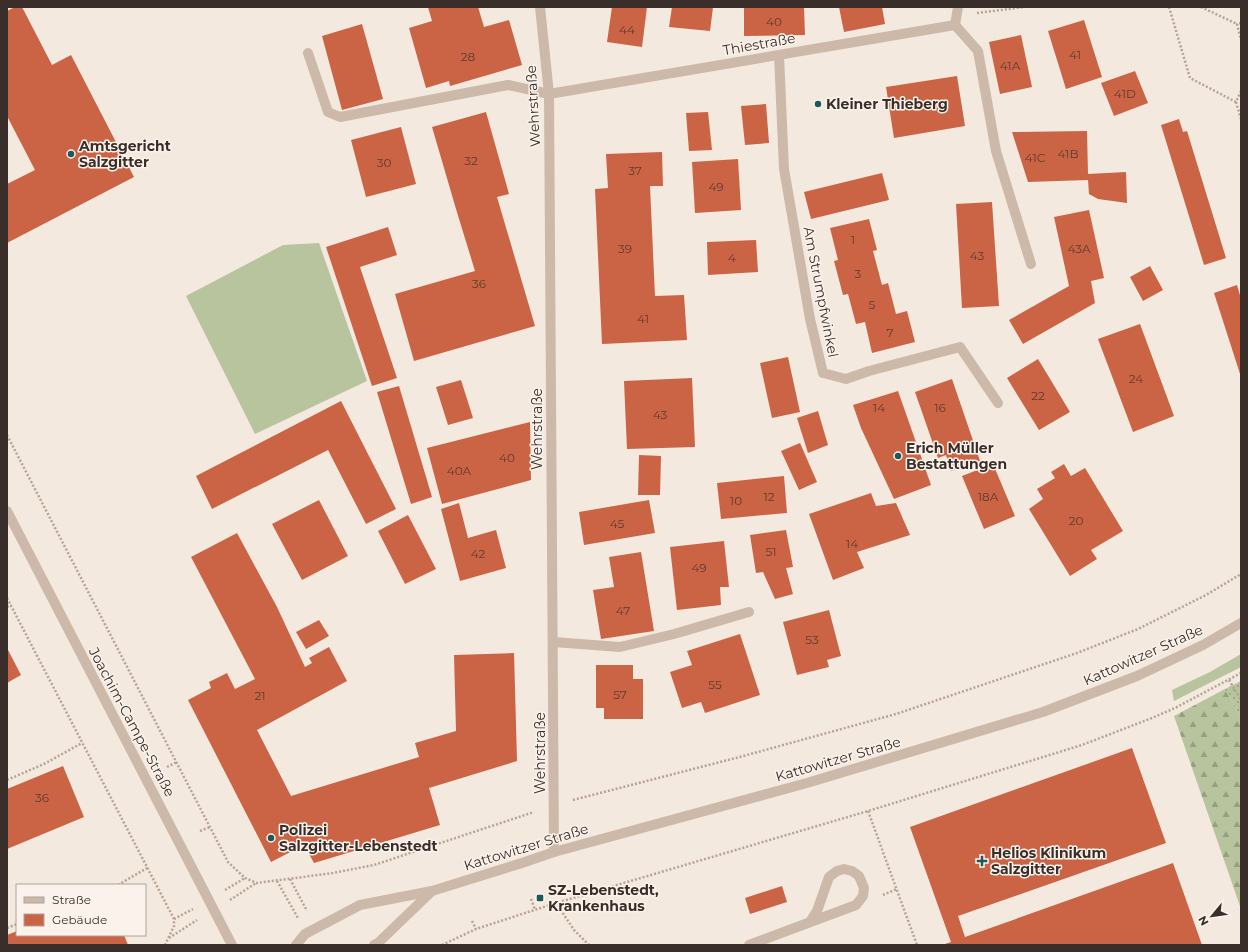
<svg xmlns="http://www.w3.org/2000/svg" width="1248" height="952" viewBox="0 0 1248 952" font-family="Montserrat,sans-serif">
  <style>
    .grass { fill: #b7c49d }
    .forest { fill: url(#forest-firs) }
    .park { fill: url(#park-dots) }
    .building { fill: #cb6345 }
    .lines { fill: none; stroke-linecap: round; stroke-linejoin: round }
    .path { stroke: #b8a393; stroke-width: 2.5; stroke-dasharray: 2 2; stroke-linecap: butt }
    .service { stroke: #cdb9a9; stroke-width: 10 }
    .minor { stroke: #cdb9a9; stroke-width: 10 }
    .tertiary { stroke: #cdb9a9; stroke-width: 10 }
    .poi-dot { fill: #1c595d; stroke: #fbf3eb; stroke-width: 1.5 }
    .labels { text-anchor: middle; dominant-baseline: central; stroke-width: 3; stroke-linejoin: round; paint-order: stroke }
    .number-label { font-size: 12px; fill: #5e3b30 }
    .street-label { font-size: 14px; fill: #392e29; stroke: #fbf3eb }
    .poi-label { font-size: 14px; font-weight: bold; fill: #392e29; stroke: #fbf3eb; text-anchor: start }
  </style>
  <defs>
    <pattern id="forest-firs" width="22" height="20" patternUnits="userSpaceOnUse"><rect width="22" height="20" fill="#b7c49d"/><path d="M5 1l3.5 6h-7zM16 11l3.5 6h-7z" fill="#96a080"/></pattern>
    <pattern id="park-dots" width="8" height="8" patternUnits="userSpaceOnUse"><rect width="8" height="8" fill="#b7c49d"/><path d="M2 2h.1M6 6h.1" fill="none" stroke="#96a080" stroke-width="1.8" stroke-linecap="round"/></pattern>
  </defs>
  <rect width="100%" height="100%" fill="#f4e9de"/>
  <!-- grass -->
  <g class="grass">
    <polygon points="319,243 367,381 255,434 186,296 283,245"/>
    <polygon points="1241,654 1241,667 1174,701 1172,690 1210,672"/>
  </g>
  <!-- forest -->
  <polygon class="forest" points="1225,689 1241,718 1241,909 1174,716"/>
  <!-- park -->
  <polygon class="park" points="1241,681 1241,718 1225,689"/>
  <!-- building -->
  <g class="building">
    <polygon points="15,7 22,7 52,65 71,55 134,177 7,243 7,184 35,170 7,116 7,11"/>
    <polygon points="428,7 478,7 484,27 509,20 522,65 450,86 449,81 426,88 409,28 432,21"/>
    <polygon points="612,7 647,7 642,47 607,42"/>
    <polygon points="672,7 713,7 710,31 669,27"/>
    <polygon points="744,7 804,7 805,35 744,36"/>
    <polygon points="839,7 882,7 885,24 844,32"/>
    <polygon points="1084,20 1102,77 1066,89 1048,31"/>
    <polygon points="362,24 383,99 342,110 322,36"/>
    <polygon points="1021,35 1032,87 1000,94 989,42"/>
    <polygon points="1135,71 1148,103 1114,116 1101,83"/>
    <polygon points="957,76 965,126 894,138 886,87"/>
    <polygon points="766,104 769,143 745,145 741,106"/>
    <polygon points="486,112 509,194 497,197 535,326 414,361 395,294 475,271 456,209 432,127"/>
    <polygon points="708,112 712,150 689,151 686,113"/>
    <polygon points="1179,119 1183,132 1187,131 1226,258 1204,265 1161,125"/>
    <polygon points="401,127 416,184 366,197 351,140"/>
    <polygon points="1087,131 1088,174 1126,172 1127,203 1098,199 1089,194 1088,180 1028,182 1012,132"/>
    <polygon points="662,152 663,186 650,186 655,296 684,295 687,340 602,344 595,189 608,188 606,154"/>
    <polygon points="738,159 741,210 695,213 692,162"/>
    <polygon points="882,173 889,200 811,219 804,192"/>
    <polygon points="992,202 999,306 962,308 956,204"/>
    <polygon points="1089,210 1104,278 1091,281 1095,303 1023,344 1009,320 1069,286 1054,217"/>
    <polygon points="869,219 877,250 873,251 882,285 888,283 896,314 907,311 915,342 872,353 865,322 856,324 848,294 843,295 834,261 838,260 830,228"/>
    <polygon points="388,227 397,255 360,267 397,378 372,386 326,247"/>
    <polygon points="756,240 758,272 708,275 707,242"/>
    <polygon points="1150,266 1163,290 1143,301 1130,277"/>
    <polygon points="1237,285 1241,299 1241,377 1214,293"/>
    <polygon points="1140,324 1174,416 1133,432 1098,339"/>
    <polygon points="788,357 800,412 772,418 760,363"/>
    <polygon points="1038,359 1070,412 1039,430 1007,378"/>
    <polygon points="692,378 695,447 627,449 624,381"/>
    <polygon points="952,379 980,461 951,471 946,455 938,458 915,392"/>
    <polygon points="461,380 473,418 448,425 436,387"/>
    <polygon points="399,386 432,497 411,504 377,392"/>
    <polygon points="898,391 931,485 894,499 861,428 853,405"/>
    <polygon points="341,401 396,509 366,524 328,450 212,509 196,476"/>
    <polygon points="818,411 828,445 808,453 797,418"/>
    <polygon points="530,422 531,480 442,504 427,448"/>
    <polygon points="800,443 817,482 799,490 781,451"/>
    <polygon points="639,455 661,456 660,495 638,495"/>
    <polygon points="993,464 1015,516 984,529 962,476"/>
    <polygon points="1064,464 1071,476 1085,468 1123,531 1091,550 1097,559 1070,576 1029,509 1043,499 1037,489 1055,478 1051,472"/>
    <polygon points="784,476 787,513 721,519 717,483"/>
    <polygon points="871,493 876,506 896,503 910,535 857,552 864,568 833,580 809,514"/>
    <polygon points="319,500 348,556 302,580 272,524"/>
    <polygon points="649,500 655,533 584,545 579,512"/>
    <polygon points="459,503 468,538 496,530 506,568 460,581 441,509"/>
    <polygon points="408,515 436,569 405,584 378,531"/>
    <polygon points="786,530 793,567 786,568 793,594 775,599 763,572 756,573 750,535"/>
    <polygon points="237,533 277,607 305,667 312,663 309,658 329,647 347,681 257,730 291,796 419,757 415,743 456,731 454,655 514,653 517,761 429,788 440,825 314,863 304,845 271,862 188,700 211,688 209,682 227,673 235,689 255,679 191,557"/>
    <polygon points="724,541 729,587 720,587 721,605 677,610 670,547"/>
    <polygon points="641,552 654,631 601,639 593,590 614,587 609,557"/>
    <polygon points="829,610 841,656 827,660 829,667 797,675 783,622"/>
    <polygon points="319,620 329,636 306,649 296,632"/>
    <polygon points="740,634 760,695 705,713 701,702 682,708 670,672 692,665 687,651"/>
    <polygon points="7,648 21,675 7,683"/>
    <polygon points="596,665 633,665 633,679 643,679 643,719 604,719 604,708 596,708"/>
    <polygon points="1132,748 1166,843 958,916 965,937 1173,863 1202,945 942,945 951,942 910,827"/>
    <polygon points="63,766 84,817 7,849 7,789"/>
    <polygon points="782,886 787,902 750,914 745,898"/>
    <polygon points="17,931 17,935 124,935 128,945 7,945 7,935"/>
  </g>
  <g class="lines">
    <!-- path -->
    <g class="path">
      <polyline points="1169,7 1190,78 1236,102"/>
      <polyline points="1201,7 1237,24"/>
      <polyline points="977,13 1024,7"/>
      <polyline points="1241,23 1237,24 1241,40"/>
      <polyline points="1241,91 1236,102 1241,119"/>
      <polyline points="7,435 228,862 245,878 257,883 333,873 374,865 534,812"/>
      <polyline points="7,598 174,919 174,926 165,945"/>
      <polyline points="7,607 11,605"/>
      <polyline points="1229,680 1241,700"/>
      <polyline points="167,767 177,762"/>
      <polyline points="7,780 44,764 82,743"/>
      <polyline points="573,800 736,758 896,714 1077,653 1138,629 1206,595 1241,574"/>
      <polyline points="868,811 917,945"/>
      <polyline points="200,831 210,827"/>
      <polyline points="290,879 307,911"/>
      <polyline points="277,881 298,918"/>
      <polyline points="118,885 147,868"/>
      <polyline points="225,890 245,878"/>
      <polyline points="883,895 897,889"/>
      <polyline points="531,899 535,910"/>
      <polyline points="230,900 256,883"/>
      <polyline points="556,903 574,930 589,945"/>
      <polyline points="174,919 193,909"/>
      <polyline points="472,921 476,929"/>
      <polyline points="7,928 17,924"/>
      <polyline points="169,938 197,920"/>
      <polyline points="442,945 476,929 556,903 868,811 1082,745 1152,718 1175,708 1241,673"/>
    </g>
    <!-- service -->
    <g class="service">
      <polyline points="955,25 978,51 996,151 1031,264"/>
      <polyline points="308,53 328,112 340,117 508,85 549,94"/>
      <polyline points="553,642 620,647 674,634 749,612"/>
      <polyline points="749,945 856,905 863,896 864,888 859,876 852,871 844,869 837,871 829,877 817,911 810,922"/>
    </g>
    <!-- minor -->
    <g class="minor">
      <polyline points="540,7 549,94 554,852"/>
      <polyline points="779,55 784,169 810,319 823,373 846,379 869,371 960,347 998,403"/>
      <polyline points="549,94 955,25 958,7"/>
    </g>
    <!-- tertiary -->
    <g class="tertiary">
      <polyline points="7,511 232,945"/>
      <polyline points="296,945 305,934 360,905 432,891 522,863 554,852 807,783 1043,712 1137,676 1203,645 1241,623"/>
      <polyline points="374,945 378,943 432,891"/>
    </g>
  </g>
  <!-- markers -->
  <g class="poi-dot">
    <circle cx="818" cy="104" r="4"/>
    <circle cx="71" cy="154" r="4"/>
    <circle cx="898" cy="456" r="4"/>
    <circle cx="271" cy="838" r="4"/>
    <path d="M980 855h4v4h4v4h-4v4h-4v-4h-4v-4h4z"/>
    <rect x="536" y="894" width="8" height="8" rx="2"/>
  </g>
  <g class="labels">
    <!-- number labels -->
    <g class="number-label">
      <text x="774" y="21">40</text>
      <text x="627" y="29">44</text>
      <text x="1075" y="54">41</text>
      <text x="468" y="56">28</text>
      <text x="1010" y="65">41A</text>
      <text x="1125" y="93">41D</text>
      <text x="1068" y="153">41B</text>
      <text x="1035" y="157">41C</text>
      <text x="471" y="160">32</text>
      <text x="384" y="162">30</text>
      <text x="635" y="170">37</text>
      <text x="716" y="186">49</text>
      <text x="853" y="239">1</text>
      <text x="625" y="248">39</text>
      <text x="1079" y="248">43A</text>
      <text x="977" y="255">43</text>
      <text x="732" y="257">4</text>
      <text x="858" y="273">3</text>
      <text x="479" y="283">36</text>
      <text x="872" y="304">5</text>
      <text x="643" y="318">41</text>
      <text x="890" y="332">7</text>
      <text x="1136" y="378">24</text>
      <text x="1038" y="395">22</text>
      <text x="879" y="407">14</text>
      <text x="940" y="407">16</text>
      <text x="660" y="414">43</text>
      <text x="507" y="457">40</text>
      <text x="459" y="470">40A</text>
      <text x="769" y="496">12</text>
      <text x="988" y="496">18A</text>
      <text x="736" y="500">10</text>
      <text x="1076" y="520">20</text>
      <text x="617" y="523">45</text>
      <text x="852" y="543">14</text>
      <text x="771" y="551">51</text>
      <text x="478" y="553">42</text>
      <text x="699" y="567">49</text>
      <text x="623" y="610">47</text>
      <text x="812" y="639">53</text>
      <text x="715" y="684">55</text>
      <text x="620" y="694">57</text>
      <text x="260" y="695">21</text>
      <text x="42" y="797">36</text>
    </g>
    <!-- street labels -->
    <g class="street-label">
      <text transform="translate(759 44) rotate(-10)">Thiestraße</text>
      <text transform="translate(533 106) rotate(-93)">Wehrstraße</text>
      <text transform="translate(821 292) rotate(79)">Am Strumpfwinkel</text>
      <text transform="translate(537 429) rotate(-90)">Wehrstraße</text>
      <text transform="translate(1143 655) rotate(-24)">Kattowitzer Straße</text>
      <text transform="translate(132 722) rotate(62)">Joachim-Campe-Straße</text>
      <text transform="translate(540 753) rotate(-90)">Wehrstraße</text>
      <text transform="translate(838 759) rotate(-16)">Kattowitzer Straße</text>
      <text transform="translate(526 847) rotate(-17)">Kattowitzer Straße</text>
    </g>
    <!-- poi labels -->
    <g class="poi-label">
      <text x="826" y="104">Kleiner Thieberg</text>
      <text x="79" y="146">Amtsgericht<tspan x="79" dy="16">Salzgitter</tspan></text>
      <text x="906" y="448">Erich Müller<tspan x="906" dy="16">Bestattungen</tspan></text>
      <text x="279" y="830">Polizei<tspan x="279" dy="16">Salzgitter-Lebenstedt</tspan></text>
      <text x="991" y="853">Helios Klinikum<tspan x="991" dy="16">Salzgitter</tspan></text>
      <text x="548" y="890">SZ-Lebenstedt,<tspan x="548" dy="16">Krankenhaus</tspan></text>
    </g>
  </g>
  <!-- border -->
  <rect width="1248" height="952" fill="none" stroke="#392e29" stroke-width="16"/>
  <!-- legend -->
  <rect x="16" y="884" width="130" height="52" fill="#fbf3eb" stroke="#ada49d"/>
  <rect x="24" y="897" width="20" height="6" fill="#cdb9a9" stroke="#ada49d"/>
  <text x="52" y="904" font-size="12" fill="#392e29">Straße</text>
  <rect x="24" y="914" width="20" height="12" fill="#cb6345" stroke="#ada49d"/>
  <text x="52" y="924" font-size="12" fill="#392e29">Gebäude</text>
  <!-- north arrow -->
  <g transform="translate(1212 916) rotate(241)" stroke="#fbf3eb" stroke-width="3" paint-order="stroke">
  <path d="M0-3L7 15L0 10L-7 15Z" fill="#392e29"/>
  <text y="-6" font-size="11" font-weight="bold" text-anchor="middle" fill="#392e29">N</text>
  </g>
</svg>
